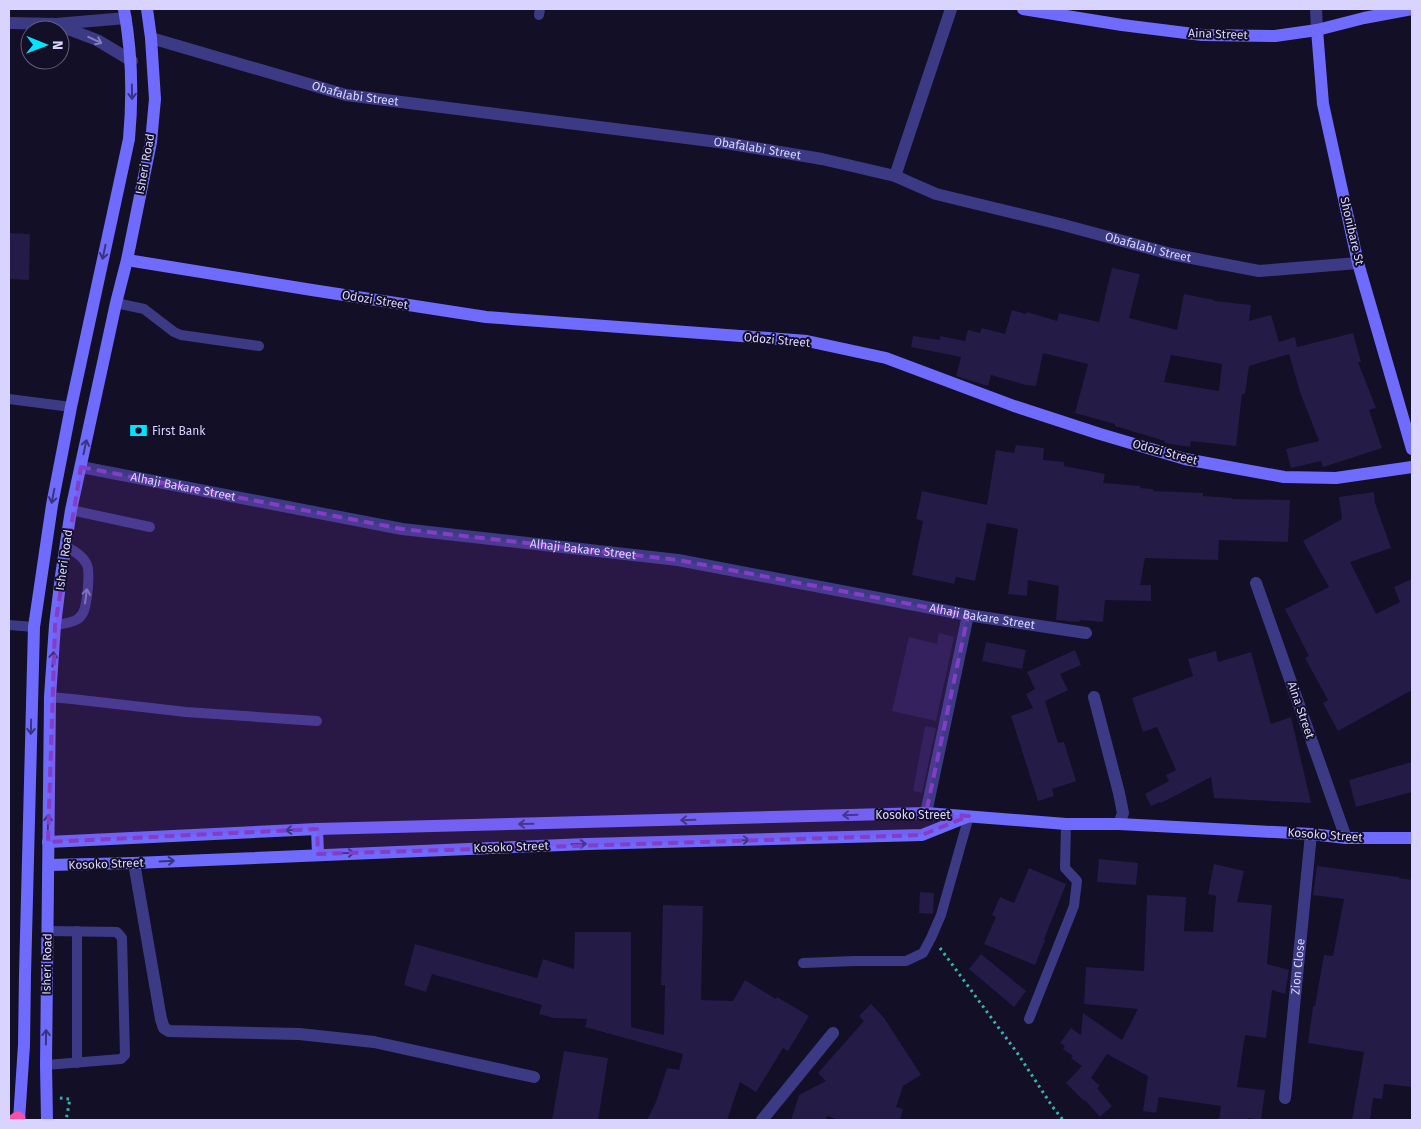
<svg xmlns="http://www.w3.org/2000/svg" width="1421" height="1129" viewBox="0 0 1421 1129" font-family="'Fira Sans',sans-serif">
  <style>
    .building { fill: #241b47; fill-rule: evenodd }
    .lines { fill: none; stroke-linecap: round; stroke-linejoin: round }
    .path { stroke: #2fb8b0; stroke-width: 3; stroke-dasharray: 2.5 4; stroke-linecap: butt }
    .lane { stroke: #3d3a85; stroke-width: 10 }
    .street { stroke: #3d3a85; stroke-width: 12 }
    .secondary { stroke: #6f6bff; stroke-width: 12 }
    .highway { stroke: #ff4fa3; stroke-width: 15 }
    .oneway { stroke: #837fbc }
    .oneway2 { stroke: #38347d }
    .marked { fill: #843dc5; fill-opacity: 0.2; stroke: #843dc5; stroke-width: 4; stroke-dasharray: 10 6; stroke-linejoin: round }
    .labels { text-anchor: middle; dominant-baseline: central; stroke-width: 4; stroke-linejoin: round; paint-order: stroke }
    .street-label { font-size: 12px; fill: #d9d4ff; stroke: #130f26 }
    .poi-label { font-size: 12px; fill: #d9d4ff; stroke: #130f26; text-anchor: start }
  </style>
  <rect width="100%" height="100%" fill="#130f26"/>
  <!-- building -->
  <g class="building">
    <polygon points="9,233 30,234 29,280 9,279"/>
    <path d="M1112 268 1140 274 1129 318 1177 330 1184 294 1214 300V301L1251 305 1249 321 1271 315 1279 342 1295 337 1297 347 1353 333 1361 362H1358L1376 408 1369 410 1382 448 1323 467 1321 461 1291 468 1286 449 1319 441 1300 392 1289 354 1249 366 1245 394H1242L1236 446 1191 441 1190 447 1164 443 1165 441 1115 426V424L1075 413 1088 364 1043 353 1036 386 1026 385 991 375 988 386 956 376 961 357 911 347 913 336 940 340V336L965 341 968 330 980 333 982 328 1005 334 1012 310 1026 314 1027 312 1057 321 1059 313 1099 322ZM1171 355 1222 364 1219 391 1164 382Z"/>
    <polygon points="1016,445 1044,448 1043,460 1064,462 1064,466 1105,474 1103,483 1141,486 1140,488 1153,489 1153,491 1203,493 1203,496 1232,498 1232,499 1290,500 1288,542 1219,540 1218,560 1145,558 1140,585 1151,585 1151,601 1105,600 1103,622 1080,620 1079,622 1056,620 1059,586 1028,580 1027,596 1008,594 1018,529 987,523 975,581 956,577 954,584 912,575 923,521 916,519 922,491 987,505 996,450 1014,453"/>
    <polygon points="1374,492 1375,503 1391,548 1350,562 1376,614 1400,602 1394,587 1412,579 1412,690 1338,731 1323,703 1328,700 1305,658 1309,656 1285,609 1329,587 1303,541 1342,519 1339,497"/>
    <polygon points="939,633 954,637 936,721 892,711 909,637 937,644"/>
    <polygon points="986,642 1026,650 1022,669 982,661"/>
    <polygon points="1075,650 1081,665 1060,674 1068,690 1045,701 1058,743 1064,742 1076,781 1052,789 1054,796 1038,801 1011,716 1033,708 1026,694 1035,689 1027,672"/>
    <polygon points="1216,651 1218,662 1251,652 1271,724 1291,717 1311,803 1214,798 1211,777 1161,803 1160,802 1151,806 1145,794 1169,781 1166,775 1176,770 1157,727 1143,732 1132,698 1193,676 1188,659"/>
    <polygon points="925,726 936,728 922,793 913,791"/>
    <polygon points="1412,762 1412,792 1356,807 1349,780"/>
    <polygon points="1099,859 1138,863 1136,885 1097,882"/>
    <polygon points="1214,864 1244,871 1237,902 1272,905 1267,964 1289,970 1285,994 1272,990 1266,1038 1245,1035 1237,1087 1265,1090 1261,1120 1248,1118 1248,1120 1219,1120 1221,1106 1159,1097 1156,1113 1143,1111 1148,1076 1107,1054 1091,1078 1100,1086 1097,1088 1112,1106 1100,1117 1085,1100 1084,1101 1066,1083 1082,1066 1071,1058 1073,1056 1063,1049 1065,1046 1060,1043 1071,1028 1081,1035 1083,1013 1122,1040 1138,1009 1084,1004 1086,967 1144,971 1147,895 1186,897 1184,931 1213,932 1216,896 1208,894"/>
    <polygon points="1317,866 1399,877 1399,878 1412,880 1412,1087 1384,1084 1382,1099 1373,1098 1370,1120 1352,1120 1364,1052 1308,1043 1313,1006 1315,1006 1324,955 1333,956 1344,899 1313,895"/>
    <polygon points="1029,868 1066,884 1044,939 1045,940 1035,965 984,944 996,917 992,915 1000,897 1014,903"/>
    <polygon points="920,892 934,893 933,914 919,913"/>
    <polygon points="663,905 703,906 701,1000 733,1001 745,980 776,999 777,997 809,1016 788,1051 783,1048 756,1092 740,1082 727,1120 647,1120 656,1102 667,1068 679,1070 683,1054 585,1027 587,1019 554,1018 539,1014 542,1005 432,974 426,992 404,985 415,944 537,978 543,959 574,969 575,932 631,932 631,1027 664,1035 665,985 661,985"/>
    <polygon points="981,954 1026,991 1014,1007 969,969"/>
    <polygon points="871,1004 884,1018 921,1075 903,1086 896,1107 903,1109 900,1120 839,1120 827,1116 826,1120 791,1120 799,1095 826,1081 818,1073 864,1021 859,1016"/>
    <polygon points="564,1051 608,1058 598,1120 552,1120"/>
  </g>
  <g class="lines">
    <!-- path -->
    <g class="path">
      <polyline points="940,948 1018,1054 1052,1106 1063,1120"/>
      <polyline points="60,1098 70,1099 66,1120"/>
    </g>
    <!-- lane -->
    <g class="lane">
      <polyline points="539,15 540,9"/>
      <polyline points="116,303 144,309 174,332 181,335 259,346"/>
      <polyline points="9,399 71,407"/>
      <polyline points="71,510 150,527"/>
      <polyline points="9,625 34,627"/>
      <path d="M55 625C62 624 71 623 78 619 80 617 82 615 83 613 87 605 91 570 86 563 82 555 72 550 65 546"/>
      <polyline points="50,697 72,699 186,712 317,721"/>
      <polyline points="77,931 77,1063"/>
      <polyline points="803,963 855,961 906,961 923,953 931,938 941,915 969,816"/>
      <polyline points="1029,1019 1074,906 1077,881 1065,868 1066,824"/>
      <polyline points="46,1065 121,1059 125,1055 122,938 117,932 48,931"/>
    </g>
    <!-- street -->
    <g class="street">
      <polyline points="1316,9 1317,30"/>
      <polyline points="9,23 56,24 126,18"/>
      <polyline points="60,26 97,40 132,61"/>
      <path id="s1" d="M151 38 346 95 726 143 822 159 895 176 936 194 1060 224 1171 254 1259 271 1358 263"/>
      <polyline points="895,176 951,9"/>
      <path id="s2" d="M81 467 402 529 678 560 968 615 1086 633"/>
      <polyline points="1256,583 1346,838"/>
      <polyline points="1094,697 1119,793 1123,813 1119,824"/>
      <polyline points="926,813 968,615"/>
      <polyline points="134,863 161,1019 164,1028 169,1031 299,1034 374,1042 534,1077"/>
      <path id="s3" d="M1285 1098 1311 834"/>
      <polyline points="762,1120 833,1033"/>
    </g>
    <!-- secondary -->
    <g class="secondary">
      <polyline points="1023,9 1122,25 1202,35 1275,36 1317,30 1364,18 1412,9"/>
      <polyline points="1317,30 1323,104 1358,263 1412,449"/>
      <polyline points="127,260 312,290 486,317 807,341 886,358 1014,406 1100,434 1185,459 1284,477 1336,478 1412,467"/>
      <polyline points="317,829 318,854"/>
      <polyline points="48,842 317,829 926,813 1066,824 1119,824 1311,834 1346,838 1412,838"/>
      <polyline points="49,865 134,863 587,844 922,835 967,817"/>
      <path d="M19 1120 24 1045 25 975 34 627 52 505 71 407 129 139C133 95 132 52 124 9"/>
      <polyline points="47,1120 46,1065 50,697 55,625 61,576 71,510 116,303 127,260 151,142 155,99 151,38 147,9"/>
    </g>
    <!-- highway -->
    <polyline class="highway" points="16,1120 18,1119"/>
  </g>
  <!-- one-way arrows -->
  <defs><path id="oneway-shaft" d="M-6 0H5M1.5-3L5.5 0L1.5 3" fill="none" stroke-width="1.6" stroke-linecap="round" stroke-linejoin="round" transform="scale(1.25)"/></defs>
  <g class="oneway">
    <use href="#oneway-shaft" transform="translate(95 40) rotate(25)"/>
    <use href="#oneway-shaft" transform="translate(86 596) rotate(-82)"/>
  </g>
  <g class="oneway2">
    <use href="#oneway-shaft" transform="translate(132 92) rotate(89)"/>
    <use href="#oneway-shaft" transform="translate(104 252) rotate(102)"/>
    <use href="#oneway-shaft" transform="translate(85 447) rotate(-78)"/>
    <use href="#oneway-shaft" transform="translate(53 496) rotate(101)"/>
    <use href="#oneway-shaft" transform="translate(53 659) rotate(-86)"/>
    <use href="#oneway-shaft" transform="translate(31 727) rotate(91)"/>
    <use href="#oneway-shaft" transform="translate(850 815) rotate(178)"/>
    <use href="#oneway-shaft" transform="translate(688 820) rotate(178)"/>
    <use href="#oneway-shaft" transform="translate(48 822) rotate(-89)"/>
    <use href="#oneway-shaft" transform="translate(526 824) rotate(179)"/>
    <use href="#oneway-shaft" transform="translate(293 830) rotate(177)"/>
    <use href="#oneway-shaft" transform="translate(742 840) rotate(-1)"/>
    <use href="#oneway-shaft" transform="translate(579 844) rotate(-2)"/>
    <use href="#oneway-shaft" transform="translate(347 853) rotate(-2)"/>
    <use href="#oneway-shaft" transform="translate(167 861) rotate(-3)"/>
    <use href="#oneway-shaft" transform="translate(46 1037) rotate(-89)"/>
  </g>
  <!-- marked area -->
  <path class="marked" d="M81 467 402 529 678 560 968 615 926 813 969 816 922 835 318 854 317 829 48 842 55 625Z"/>
  <!-- icons -->
  <defs>
    <symbol id="bank-bare" viewBox="-9 -9 18 18"><path d="M-6-4H6V4H-6ZM0-2.3a2.3 2.3 0 1 0 0 4.6a2.3 2.3 0 1 0 0-4.6Z" fill="#00e5ff" stroke="#130f26" stroke-width="2.5" paint-order="stroke"/></symbol>
  </defs>
  <g fill-rule="evenodd">
    <use href="#bank-bare" x="126" y="418" width="25" height="25"/>
  </g>
  <g class="labels">
    <!-- street labels -->
    <g class="street-label">
      <text transform="translate(1218 34) rotate(2)">Aina Street</text>
      <text stroke="none"><textPath href="#s1" startOffset="212">Obafalabi Street</textPath></text>
      <text stroke="none"><textPath href="#s1" startOffset="618">Obafalabi Street</textPath></text>
      <text transform="translate(145 164) rotate(-80)">Isheri Road</text>
      <text transform="translate(1352 231) rotate(77)">Shonibare St</text>
      <text stroke="none"><textPath href="#s1" startOffset="1022">Obafalabi Street</textPath></text>
      <text transform="translate(375 300) rotate(9)">Odozi Street</text>
      <text transform="translate(777 340) rotate(5)">Odozi Street</text>
      <text transform="translate(1165 452) rotate(15)">Odozi Street</text>
      <text stroke="none"><textPath href="#s2" startOffset="104">Alhaji Bakare Street</textPath></text>
      <text stroke="none"><textPath href="#s2" startOffset="509">Alhaji Bakare Street</textPath></text>
      <text transform="translate(64 560) rotate(-82)">Isheri Road</text>
      <text stroke="none"><textPath href="#s2" startOffset="914">Alhaji Bakare Street</textPath></text>
      <text transform="translate(1301 710) rotate(71)">Aina Street</text>
      <text x="913" y="815">Kosoko Street</text>
      <text transform="translate(1325 835) rotate(4)">Kosoko Street</text>
      <text transform="translate(511 847) rotate(-2)">Kosoko Street</text>
      <text transform="translate(106 864) rotate(-2)">Kosoko Street</text>
      <text transform="translate(47 964) rotate(-89)">Isheri Road</text>
      <text stroke="none"><textPath href="#s3" startOffset="132">Zion Close</textPath></text>
    </g>
    <!-- poi labels -->
    <g class="poi-label">
      <text x="152" y="431">First Bank</text>
    </g>
  </g>
  <!-- border -->
  <rect width="1421" height="1129" fill="none" stroke="#d9d4ff" stroke-width="20"/>
  <!-- north arrow -->
  <g transform="translate(45 45) rotate(91)"><circle r="24" fill="#130f26" stroke="#625e7d"/>
  <path d="M0-4L9 19L0 12L-9 19Z" fill="#00e5ff"/>
  <text y="-8" font-size="14" font-weight="bold" text-anchor="middle" fill="#d9d4ff">N</text>
  </g>
</svg>
